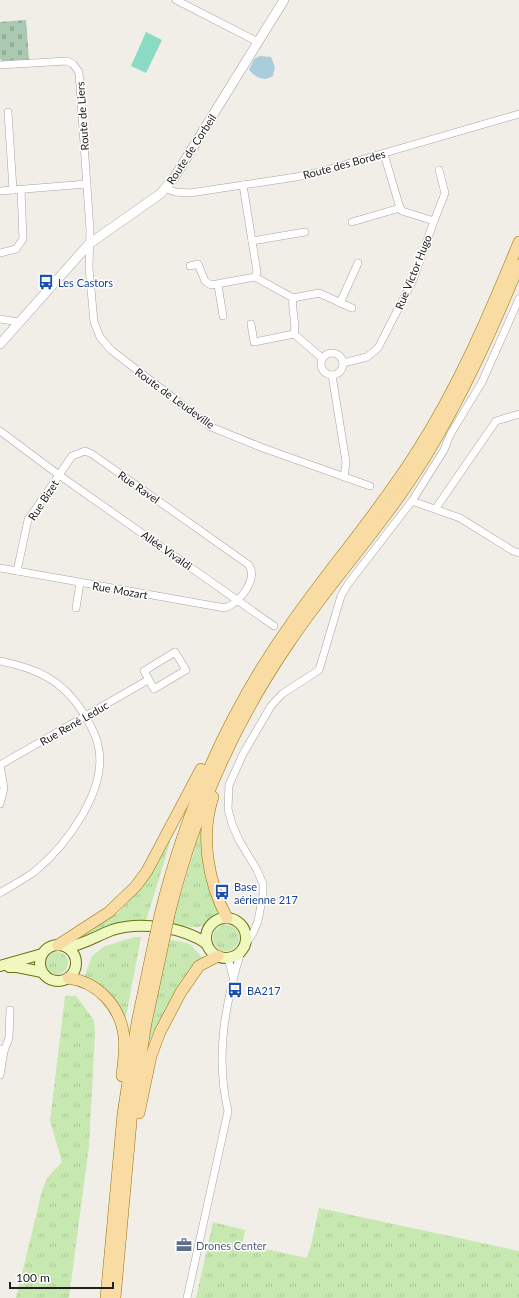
<svg xmlns="http://www.w3.org/2000/svg" width="519" height="1298" viewBox="0 0 519 1298" font-family="Lato,sans-serif">
  <style>
    .grass { fill: url(#grass-tufts) }
    .cemetery { fill: url(#cemetery-stones) }
    .pitch { fill: #89dcc3 }
    .water { fill: #aacddc }
    .lines { fill: none; stroke-linecap: round; stroke-linejoin: round }
    .minor-casing { stroke: #a5a5a5; stroke-width: 8 }
    .tertiary-casing { stroke: #a5a5a5; stroke-width: 10 }
    .secondary-casing { stroke: #627609; stroke-width: 12 }
    .primary-casing { stroke: #987305; stroke-width: 12 }
    .minor { stroke: #fff; stroke-width: 7 }
    .tertiary { stroke: #fff; stroke-width: 9 }
    .secondary { stroke: #f0f8bf; stroke-width: 10 }
    .primary { stroke: #f9dba4; stroke-width: 11 }
    .primary-bridge-casing { stroke: #987305; stroke-width: 12; stroke-linecap: butt }
    .primary-bridge { stroke: #f9dba4; stroke-width: 11 }
    .labels { text-anchor: middle; dominant-baseline: central; stroke-width: 3; stroke-linejoin: round; paint-order: stroke }
    .street-label { font-size: 11px; fill: #212121; stroke: #fff }
    .transit-label { font-size: 11px; fill: #164399; stroke: #fff; text-anchor: start }
    .service-label { font-size: 11px; fill: #4e5e75; stroke: #fff; text-anchor: start }
  </style>
  <defs>
    <pattern id="grass-tufts" width="24" height="20" patternUnits="userSpaceOnUse"><rect width="24" height="20" fill="#c7e8b0"/><path d="M3 7l-1-3M5 7V3M7 7l1-3M15 17l-1-3M17 17v-4M19 17l1-3" fill="none" stroke="#abc797"/></pattern>
    <pattern id="cemetery-stones" width="16" height="16" patternUnits="userSpaceOnUse"><rect width="16" height="16" fill="#a9c9b1"/><path d="M2 7V4a2 2 0 0 1 4 0v3zM10 15v-3a2 2 0 0 1 4 0v3z" fill="#91ac98"/></pattern>
  </defs>
  <rect width="100%" height="100%" fill="#f1eee8"/>
  <!-- grass -->
  <g class="grass">
    <polygon points="202,825 202,846 219,914 210,920 207,925 197,927 171,926"/>
    <polygon points="171,839 146,921 79,942 74,940 118,913 152,873"/>
    <circle cx="226" cy="938" r="13"/>
    <polygon points="135,937 141,937 125,1022 84,978 92,956 105,946"/>
    <path d="M168 939 190 944 203 958C178 988 164 1010 148 1044Z"/>
    <circle cx="57" cy="963" r="11"/>
    <polygon points="65,996 76,996 94,1020 95,1033 89,1146 69,1298 16,1298 42,1191 47,1178 62,1162 50,1121"/>
    <polygon points="319,1208 519,1251 519,1298 196,1298 213,1222 245,1230 242,1244 307,1258 311,1245"/>
  </g>
  <!-- cemetery -->
  <polygon class="cemetery" points="26,20 29,60 2,61 0,59 0,22"/>
  <!-- pitch -->
  <polygon class="pitch" points="146,32 162,40 146,73 131,66"/>
  <!-- water -->
  <path class="water" d="M260 56 271 57 275 67 273 76C263 82 257 78 249 70L254 59Z"/>
  <g class="lines">
    <defs>
      <g id="minor">
        <polyline points="176,0 258,42"/>
        <polyline points="0,65 67,61 73,64 79,72 90,230 89,268 94,322 100,337 111,350 211,427 263,448 370,486"/>
        <polyline points="8,112 13,190"/>
        <path d="M243 185 257 272 255 277 293 298C291 310 297 324 294 334L322 358"/>
        <polyline points="165,188 175,192 190,193 296,177 319,172 519,114"/>
        <polyline points="0,191 87,184"/>
        <polyline points="434,221 445,193 439,170"/>
        <polyline points="352,222 400,208"/>
        <polyline points="252,241 305,232"/>
        <polyline points="0,253 16,249 23,239 21,190"/>
        <polyline points="190,266 198,264 205,281 211,285 255,277"/>
        <polyline points="218,285 223,316"/>
        <polyline points="293,298 319,293 352,308"/>
        <polyline points="340,303 358,263"/>
        <polyline points="0,319 18,322"/>
        <polyline points="251,324 254,342 294,334"/>
        <circle cx="332" cy="364" r="11"/>
        <polyline points="343,363 367,357 378,348 413,280 434,221 402,211 400,208 384,154"/>
        <polyline points="332,375 346,462 344,477"/>
        <path d="M0 431 59 475 72 456 85 451 92 454 249 565C258 580 240 602 225 608L0 568"/>
        <polyline points="412,501 460,518 513,551 519,553"/>
        <polyline points="436,508 496,421 519,414"/>
        <polyline points="17,571 28,520 59,475 274,626"/>
        <polyline points="76,608 80,583"/>
        <polygon points="175,652 186,670 154,689 144,671"/>
        <path d="M0 661C38 669 63 680 84 714 89 723 96 734 98 745 109 789 66 846 34 872 23 880 11 886 0 893"/>
        <polyline points="0,765 148,680"/>
        <polyline points="0,765 4,788 0,804"/>
        <polyline points="245,945 253,933 258,921 263,894 263,884 257,870 239,840 232,824 228,809 229,785 243,754 271,706 282,694 319,670 341,596 348,584 412,501 444,450 450,435 482,382 519,299"/>
        <polyline points="228,958 233,977"/>
        <polyline points="4,1051 9,1038 10,1010"/>
        <polyline points="0,1075 4,1051 0,1049"/>
        <path d="M187 1298 228 1111C215 1056 225 1005 241 951"/>
      </g>
      <polyline id="tertiary" points="0,344 89,244 160,194 174,178 284,0"/>
      <g id="secondary">
        <circle cx="226" cy="938" r="20"/>
        <circle cx="58" cy="963" r="18"/>
        <path d="M67 947C84 945 96 936 112 930 140 921 184 927 207 944"/>
        <polyline points="0,966 42,954"/>
        <polyline points="9,967 17,967 42,972"/>
      </g>
      <g id="primary">
        <path d="M213 797C200 836 208 882 227 918"/>
        <path d="M160 915C186 809 229 710 293 621 333 564 379 512 416 453 459 386 489 315 519 242"/>
        <path d="M169 915C193 817 232 726 289 643 332 579 386 522 426 456 463 395 492 330 519 265"/>
        <polyline points="58,945 109,912 136,886 147,871 201,769"/>
        <path d="M68 978C98 982 120 1006 124 1036 126 1049 123 1063 122 1076"/>
        <polyline points="139,1113 151,1056 160,1032 181,992 199,966 218,956"/>
        <polyline points="106,1298 123,1114 137,1023 155,937"/>
        <polyline points="115,1298 132,1111 146,1023 164,939"/>
      </g>
    </defs>
    <!-- minor casing -->
    <use href="#minor" class="minor-casing"/>
    <!-- tertiary casing -->
    <use href="#tertiary" class="tertiary-casing"/>
    <!-- secondary casing -->
    <use href="#secondary" class="secondary-casing"/>
    <!-- primary casing -->
    <use href="#primary" class="primary-casing"/>
    <!-- minor -->
    <use href="#minor" class="minor"/>
    <!-- tertiary -->
    <use href="#tertiary" class="tertiary"/>
    <!-- secondary -->
    <use href="#secondary" class="secondary"/>
    <!-- primary -->
    <use href="#primary" class="primary"/>
    <defs>
      <g id="primary-bridge">
        <polyline points="155,937 160,915"/>
        <polyline points="164,939 169,915"/>
      </g>
    </defs>
    <!-- primary-bridge casing -->
    <use href="#primary-bridge" class="primary-bridge-casing"/>
    <!-- primary-bridge -->
    <use href="#primary-bridge" class="primary-bridge"/>
  </g>
  <!-- icons -->
  <defs>
    <symbol id="bus-bare" viewBox="-9 -9 18 18"><path d="M-5-6H5V4H4V6H2V4H-2V6H-4V4H-5ZM-3.5-4V0h7V-4ZM-3.5 1.2v1.5H-2V1.2ZM2 1.2v1.5H3.5V1.2Z" fill="#1a4fb4" stroke="#fff" stroke-width="2.5" paint-order="stroke"/></symbol>
    <symbol id="office-bare" viewBox="-9 -9 18 18"><path d="M-6-3h4V-5.5h4V-3h4V5H-6ZM-1-4.5V-3h2v-1.5ZM-6 0V1H6V0Z" fill="#5c6f8a" stroke="#fff" stroke-width="2.5" paint-order="stroke"/></symbol>
  </defs>
  <g fill-rule="evenodd">
    <use href="#bus-bare" x="35" y="271" width="22" height="22"/>
    <use href="#bus-bare" x="211" y="881" width="22" height="22"/>
    <use href="#bus-bare" x="224" y="979" width="22" height="22"/>
    <use href="#office-bare" x="173" y="1234" width="22" height="22"/>
  </g>
  <g class="labels">
    <!-- street labels -->
    <g class="street-label">
      <text transform="translate(82 116) rotate(-94)">Route de Liers</text>
      <text transform="translate(191 149) rotate(-57)">Route de Corbeil</text>
      <text transform="translate(344 164) rotate(-15)">Route des Bordes</text>
      <text transform="translate(413 272) rotate(-68)">Rue Victor Hugo</text>
      <text transform="translate(175 398) rotate(36)">Route de Leudeville</text>
      <text transform="translate(139 487) rotate(35)">Rue Ravel</text>
      <text transform="translate(43 500) rotate(-57)">Rue Bizet</text>
      <text transform="translate(167 550) rotate(35)">Allée Vivaldi</text>
      <text transform="translate(120 590) rotate(10)">Rue Mozart</text>
      <text transform="translate(74 723) rotate(-30)">Rue René Leduc</text>
    </g>
    <!-- transit labels -->
    <g class="transit-label">
      <text x="58" y="282">Les Castors</text>
      <text x="234" y="886">Base<tspan x="234" dy="13">aérienne 217</tspan></text>
      <text x="247" y="990">BA217</text>
    </g>
    <!-- service labels -->
    <g class="service-label">
      <text x="196" y="1245">Drones Center</text>
    </g>
  </g>
  <!-- scale -->
  <path d="M10 1282v6h103v-6" fill="none" stroke="#212121" stroke-width="2"/>
  <text x="16" y="1282" font-size="12" fill="#212121" stroke="#ffffff" stroke-width="3" paint-order="stroke">100 m</text>
</svg>
